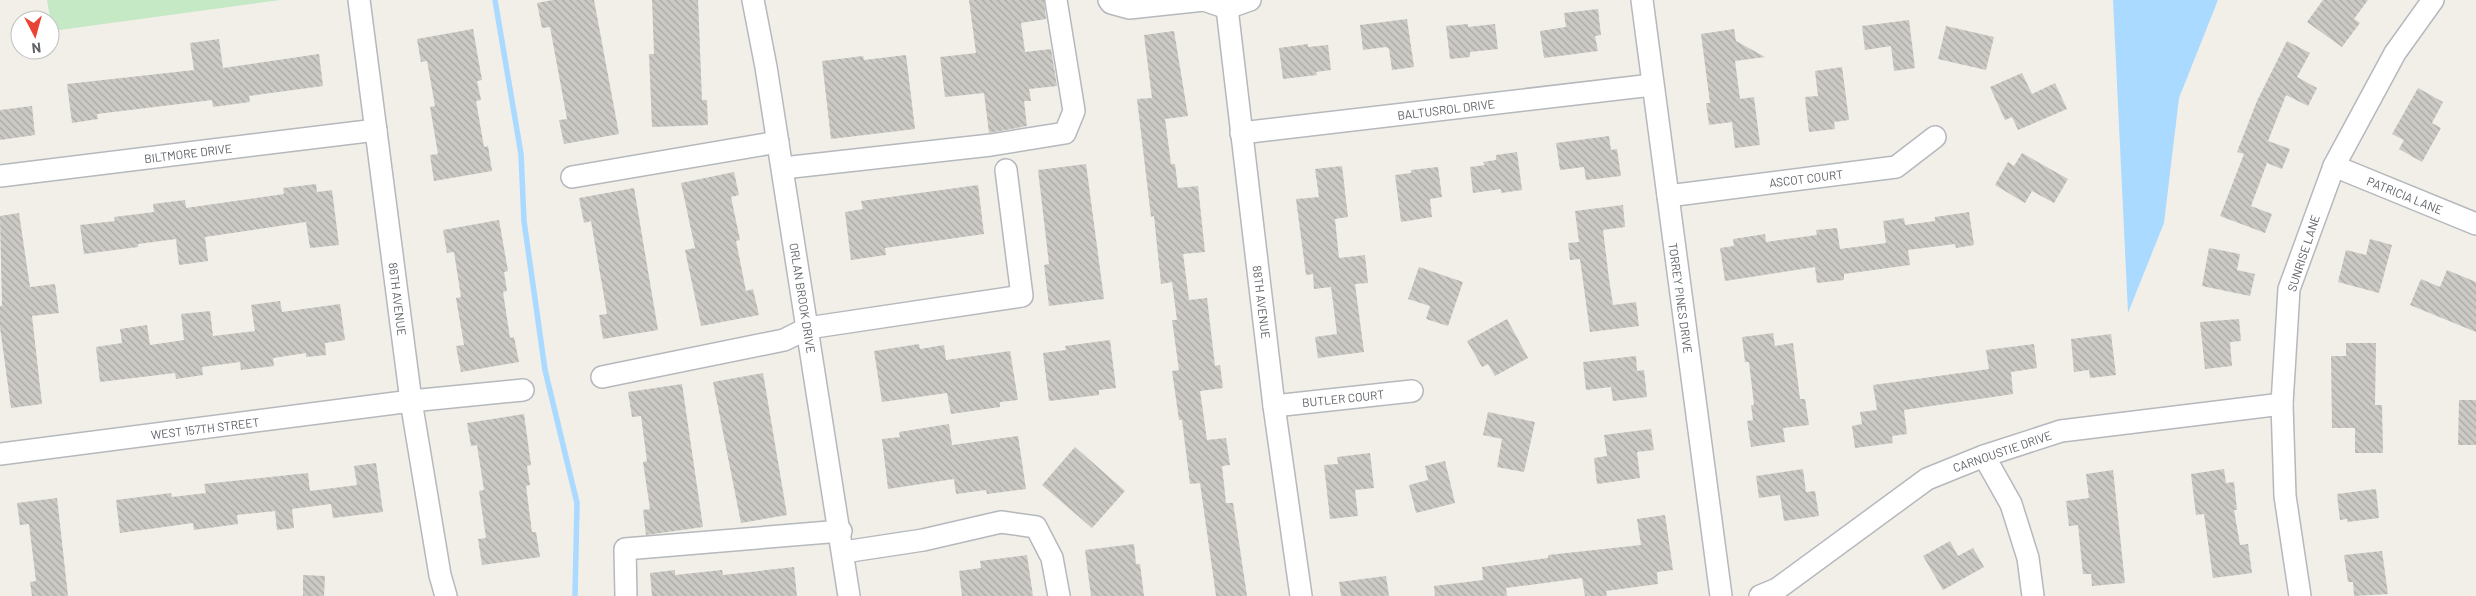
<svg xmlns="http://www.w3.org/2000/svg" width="2476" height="596" viewBox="0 0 2476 596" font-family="Barlow,sans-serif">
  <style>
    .green { fill: #c5e8c5 }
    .water { fill: #aadaff }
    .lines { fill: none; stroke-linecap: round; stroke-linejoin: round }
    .stream { stroke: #aadaff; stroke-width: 5.5 }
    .building { fill: url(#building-back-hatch) }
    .minor-casing { stroke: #b5b8bc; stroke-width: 24 }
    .minor { stroke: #fff; stroke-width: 21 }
    .labels { text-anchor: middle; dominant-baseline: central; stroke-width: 5; stroke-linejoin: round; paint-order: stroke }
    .street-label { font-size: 12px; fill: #5f6368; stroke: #fff }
  </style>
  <defs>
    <pattern id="building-back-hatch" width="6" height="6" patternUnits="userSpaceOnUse" patternTransform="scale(1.25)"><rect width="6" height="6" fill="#cccac5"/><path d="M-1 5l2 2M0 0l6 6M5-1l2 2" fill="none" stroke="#a9a8a4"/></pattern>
  </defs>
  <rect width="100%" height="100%" fill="#f1efe8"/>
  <!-- green -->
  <polygon class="green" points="47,0 280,0 52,31"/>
  <!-- water -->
  <polygon class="water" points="2113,0 2218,0 2179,98 2164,223 2128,313"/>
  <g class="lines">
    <!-- stream -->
    <polyline class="stream" points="495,0 521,154 524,221 545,370 577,503 575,596"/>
  </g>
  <!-- building -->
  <g class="building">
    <polygon points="553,0 594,0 619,134 564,144 559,120 567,119 550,27 542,28 537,3"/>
    <polygon points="652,0 698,0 702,100 707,100 708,125 652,127 649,54 654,54"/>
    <polygon points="969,0 1044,0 1046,19 1021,23 1025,52 1051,49 1057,86 1029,89 1031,101 1024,101 1027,126 989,133 984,93 945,97 940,57 976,53"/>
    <polygon points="2323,0 2368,0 2354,19 2360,23 2342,47 2307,22"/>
    <polygon points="1598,9 1601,35 1595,36 1598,51 1544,58 1540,31 1566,27 1564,13"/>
    <polygon points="1407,19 1414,67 1392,70 1389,49 1386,47 1363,50 1360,25"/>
    <polygon points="1909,20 1915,68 1894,71 1891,46 1865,50 1862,26"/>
    <polygon points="1468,24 1468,27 1495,24 1498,49 1470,52 1470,57 1450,59 1446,26"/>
    <polygon points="1946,26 1994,37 1986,70 1938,59"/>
    <polygon points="473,29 482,80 477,81 481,100 476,101 484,147 488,146 492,171 434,181 430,155 438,154 430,107 435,106 427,61 421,62 417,39"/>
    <polygon points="1734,29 1736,41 1765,57 1735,61 1740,99 1754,97 1760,145 1735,148 1732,122 1709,125 1706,103 1710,103 1701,34"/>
    <polygon points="1174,31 1188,116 1165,119 1171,164 1175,164 1178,188 1198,186 1205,252 1183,254 1189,300 1207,298 1215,366 1220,365 1223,388 1200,391 1207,440 1226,438 1230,465 1222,466 1226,503 1233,503 1247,596 1216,596 1200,483 1190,484 1182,420 1179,420 1172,371 1179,370 1172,320 1177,320 1172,282 1161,284 1154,216 1151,217 1137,99 1152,98 1144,35"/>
    <polygon points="219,39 223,68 319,54 323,86 249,96 250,102 213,107 212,100 97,114 98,119 72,123 67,84 194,70 190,43"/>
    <polygon points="2287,41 2310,53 2297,77 2317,88 2308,106 2286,95 2268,141 2290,149 2282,169 2267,163 2251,206 2272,214 2265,233 2220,216 2244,154 2237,152 2257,101"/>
    <polygon points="1308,44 1308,47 1328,45 1331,70 1316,72 1317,75 1283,79 1279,48"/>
    <polygon points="906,55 915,129 831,139 822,61 863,56 864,60"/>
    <polygon points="1842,67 1849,120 1834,122 1835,129 1809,132 1805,97 1818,96 1815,71"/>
    <polygon points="2022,73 2032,94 2055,83 2067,109 2018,130 2012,117 2005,120 1990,87"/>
    <polygon points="2418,88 2443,102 2432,123 2441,128 2422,162 2399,149 2404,140 2392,134"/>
    <polygon points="32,106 35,135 0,140 0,110"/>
    <polygon points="1609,136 1611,150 1617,149 1621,176 1586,180 1584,167 1560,170 1556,143"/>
    <polygon points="1517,152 1522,190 1501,193 1501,189 1473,193 1470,167 1485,165 1483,162 1496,160 1496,155"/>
    <polygon points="2022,153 2068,179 2054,203 2032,191 2025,203 1995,185 2008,162 2014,166"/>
    <polygon points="1086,164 1104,299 1049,306 1044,265 1049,264 1038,170"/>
    <polygon points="1342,166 1348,217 1335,219 1339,258 1365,255 1368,283 1355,284 1364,352 1318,358 1315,337 1337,334 1331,287 1314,289 1313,274 1306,275 1296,199 1319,197 1315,169"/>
    <polygon points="1438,167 1442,197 1430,199 1432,217 1401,222 1395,175 1411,173 1411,170"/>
    <polygon points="734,172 739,195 731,197 740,240 736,241 746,291 753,289 759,315 701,326 685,250 695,248 681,183"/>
    <polygon points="316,184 317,192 332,190 339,245 310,248 306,222 205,237 208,261 179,265 176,239 138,244 138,247 84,254 80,225 115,221 114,217 154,212 153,204 185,200 186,208 284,194 283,188"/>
    <polygon points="978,185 984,234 885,248 886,255 851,260 845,212 863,209 861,201"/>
    <polygon points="634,188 658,330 603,339 599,315 607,314 591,221 584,223 579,198"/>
    <polygon points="1623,205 1625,227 1603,230 1609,279 1613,305 1636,302 1639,326 1590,332 1580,259 1570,260 1568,243 1579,242 1575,211"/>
    <polygon points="1969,212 1974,245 1956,248 1955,244 1908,250 1910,265 1844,274 1844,280 1817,283 1815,267 1725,281 1720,248 1734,246 1733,239 1765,234 1766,242 1817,235 1816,230 1837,228 1840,249 1886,243 1883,221 1904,218 1905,225 1935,221 1935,217"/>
    <polygon points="19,213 30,287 55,284 59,313 32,316 42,404 11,408 0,327 0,306 2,306 0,216"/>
    <polygon points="499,220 508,271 504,272 507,291 503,292 510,338 514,337 519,362 461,372 456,346 464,345 456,298 461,297 454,252 447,253 443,230"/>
    <polygon points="2370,239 2392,245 2379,293 2338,282 2346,250 2366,255"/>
    <polygon points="2209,248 2240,254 2237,270 2255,274 2250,296 2202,286"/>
    <polygon points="1419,267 1463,282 1448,326 1426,319 1430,306 1408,299"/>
    <polygon points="2447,270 2476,282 2476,332 2410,305 2421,279 2440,287"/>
    <polygon points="280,301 282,312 340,304 345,340 325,343 326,355 306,357 306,353 273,358 274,366 241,370 240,362 202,367 203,375 176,379 175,373 100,382 96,347 122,343 120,329 147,325 150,345 184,340 181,314 210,311 213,336 255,331 251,305"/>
    <polygon points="1507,319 1528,358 1495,376 1488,364 1482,367 1467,341"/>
    <polygon points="2239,319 2241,341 2230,342 2232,366 2205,369 2200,322"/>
    <polygon points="1773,333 1775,346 1793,343 1800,399 1805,399 1809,425 1783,428 1785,442 1751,447 1747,421 1753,420 1751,405 1754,405 1749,362 1745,362 1742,337"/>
    <polygon points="2111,334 2116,375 2090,378 2089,370 2074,372 2071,339"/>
    <polygon points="1110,340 1116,388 1099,390 1099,395 1049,401 1043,353 1066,350 1065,346"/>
    <polygon points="2346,343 2376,343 2375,405 2382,405 2383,453 2355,453 2355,428 2332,428 2331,356 2346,356"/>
    <polygon points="919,344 920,349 944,345 946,360 1010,351 1018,400 1000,402 1000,407 951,414 947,393 882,402 874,351"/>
    <polygon points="2034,344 2037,368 2011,372 2013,394 1904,410 1907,434 1892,436 1893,443 1855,448 1852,426 1862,424 1860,412 1877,410 1873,385 1989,369 1986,350"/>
    <polygon points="1636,356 1637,371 1644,370 1647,397 1613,401 1611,387 1586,390 1583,362"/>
    <polygon points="763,373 787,515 741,523 713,382"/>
    <polygon points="682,384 703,527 646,535 643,510 650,509 643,462 647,461 641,416 632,417 628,392"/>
    <polygon points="2459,400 2476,400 2476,445 2458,445"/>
    <polygon points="1488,412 1535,422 1524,472 1497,467 1502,439 1483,435"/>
    <polygon points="524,414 531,465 527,466 530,485 526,486 532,532 536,532 540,557 482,565 478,539 486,538 479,491 484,490 477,445 471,446 467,423"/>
    <polygon points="949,424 952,445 1018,436 1026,489 987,494 986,490 956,494 954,479 888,489 882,439 900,437 899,432"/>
    <polygon points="1651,429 1654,450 1637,452 1640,478 1597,484 1594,458 1607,456 1604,435"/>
    <polygon points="1075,447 1125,491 1092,528 1042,485"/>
    <polygon points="1370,453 1374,488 1355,490 1358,516 1330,519 1324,465 1338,464 1337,457"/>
    <polygon points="1445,461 1455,503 1416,513 1409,485 1428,480 1425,466"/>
    <polygon points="376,463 383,512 333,518 331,504 292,509 294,528 277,530 275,511 237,515 238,524 194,530 193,523 120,533 116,500 171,493 172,497 206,493 204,484 308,473 310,491 357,485 354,466"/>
    <polygon points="1803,469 1806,492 1815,491 1819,516 1784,521 1780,495 1759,498 1756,476"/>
    <polygon points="2224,469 2226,483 2234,482 2237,510 2234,510 2240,545 2248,544 2252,573 2213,578 2204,514 2196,515 2191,474"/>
    <polygon points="2113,470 2125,583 2092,586 2091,574 2083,574 2078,525 2069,526 2066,501 2089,498 2086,474"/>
    <polygon points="2376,489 2379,518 2347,522 2347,519 2340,520 2337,494"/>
    <polygon points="57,498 68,596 32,596 30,582 36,581 29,524 20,525 17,503"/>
    <polygon points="1665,515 1673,570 1657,572 1658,584 1606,591 1607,596 1585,596 1582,578 1506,588 1507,596 1435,596 1434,586 1483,580 1482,567 1548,558 1548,555 1641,545 1637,519"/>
    <polygon points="1950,541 1958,556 1973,548 1984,567 1943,590 1923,556"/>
    <polygon points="1134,544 1136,564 1140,564 1144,596 1091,596 1085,550"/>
    <polygon points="2382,551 2388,594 2354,596 2353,582 2348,582 2344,555"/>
    <polygon points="1027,555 1033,596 962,596 959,571 981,568 980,561"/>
    <polygon points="794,567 797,596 652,596 650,573 675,570 675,575 722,570 723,575"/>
    <polygon points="303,575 325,576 324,596 303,596"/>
    <polygon points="1386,576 1389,596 1341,596 1339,582"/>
  </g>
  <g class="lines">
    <defs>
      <g id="minor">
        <polyline points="359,0 411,401 440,575 446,596"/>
        <polyline points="753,0 766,67 849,596"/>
        <polyline points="1109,0 1111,3 1129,8 1204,0 1227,8 1274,406 1301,596"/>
        <polyline points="1223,0 1227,8 1250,0"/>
        <polyline points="1642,0 1721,596"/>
        <polyline points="1241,133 1652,85"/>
        <polyline points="2334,166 2476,224"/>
        <polyline points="783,168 991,145 1065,133 1074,111 1056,0"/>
        <polyline points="0,176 376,130"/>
        <polyline points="572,177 778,142"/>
        <polyline points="1668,196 1896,167 1935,137"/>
        <polyline points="602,377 784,340 808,328 1022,296 1006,170"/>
        <polyline points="1274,406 1412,391"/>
        <polyline points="0,454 411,401 523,390"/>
        <polyline points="1984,456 2011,504 2028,558 2033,596"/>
        <polyline points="844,552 923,540 1001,522 1036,527 1052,558 1059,596"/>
        <polyline points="626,596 625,549 841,531"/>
        <polyline points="1760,596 1777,589 1927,479 1984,456 2061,431 2282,404"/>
        <polyline points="2300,596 2285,496 2282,404 2289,289 2334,166 2395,53 2433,0"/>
      </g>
    </defs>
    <!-- minor casing -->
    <use href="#minor" class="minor-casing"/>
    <!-- minor -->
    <use href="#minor" class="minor"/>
  </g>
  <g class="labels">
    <!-- street labels -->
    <g class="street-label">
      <text transform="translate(1446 109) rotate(-7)">BALTUSROL DRIVE</text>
      <text transform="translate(188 153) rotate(-7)">BILTMORE DRIVE</text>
      <text transform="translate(1806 178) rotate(-7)">ASCOT COURT</text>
      <text transform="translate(2405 195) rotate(22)">PATRICIA LANE</text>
      <text transform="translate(2303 253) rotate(-72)">SUNRISE LANE</text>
      <text transform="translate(803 298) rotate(81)">ORLAN BROOK DRIVE</text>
      <text transform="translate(1681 298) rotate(82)">TORREY PINES DRIVE</text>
      <text transform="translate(398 299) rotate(83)">86TH AVENUE</text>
      <text transform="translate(1262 302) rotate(83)">88TH AVENUE</text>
      <text transform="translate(1343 398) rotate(-6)">BUTLER COURT</text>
      <text transform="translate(205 428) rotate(-7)">WEST 157TH STREET</text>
      <text transform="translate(2002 451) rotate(-19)">CARNOUSTIE DRIVE</text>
    </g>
  </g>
  <!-- north arrow -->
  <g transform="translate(35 35) rotate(174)"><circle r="24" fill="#ffffff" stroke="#bfc1c3"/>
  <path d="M0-4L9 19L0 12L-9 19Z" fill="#ea4335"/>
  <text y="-8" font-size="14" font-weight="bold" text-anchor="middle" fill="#5f6368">N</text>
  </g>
</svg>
